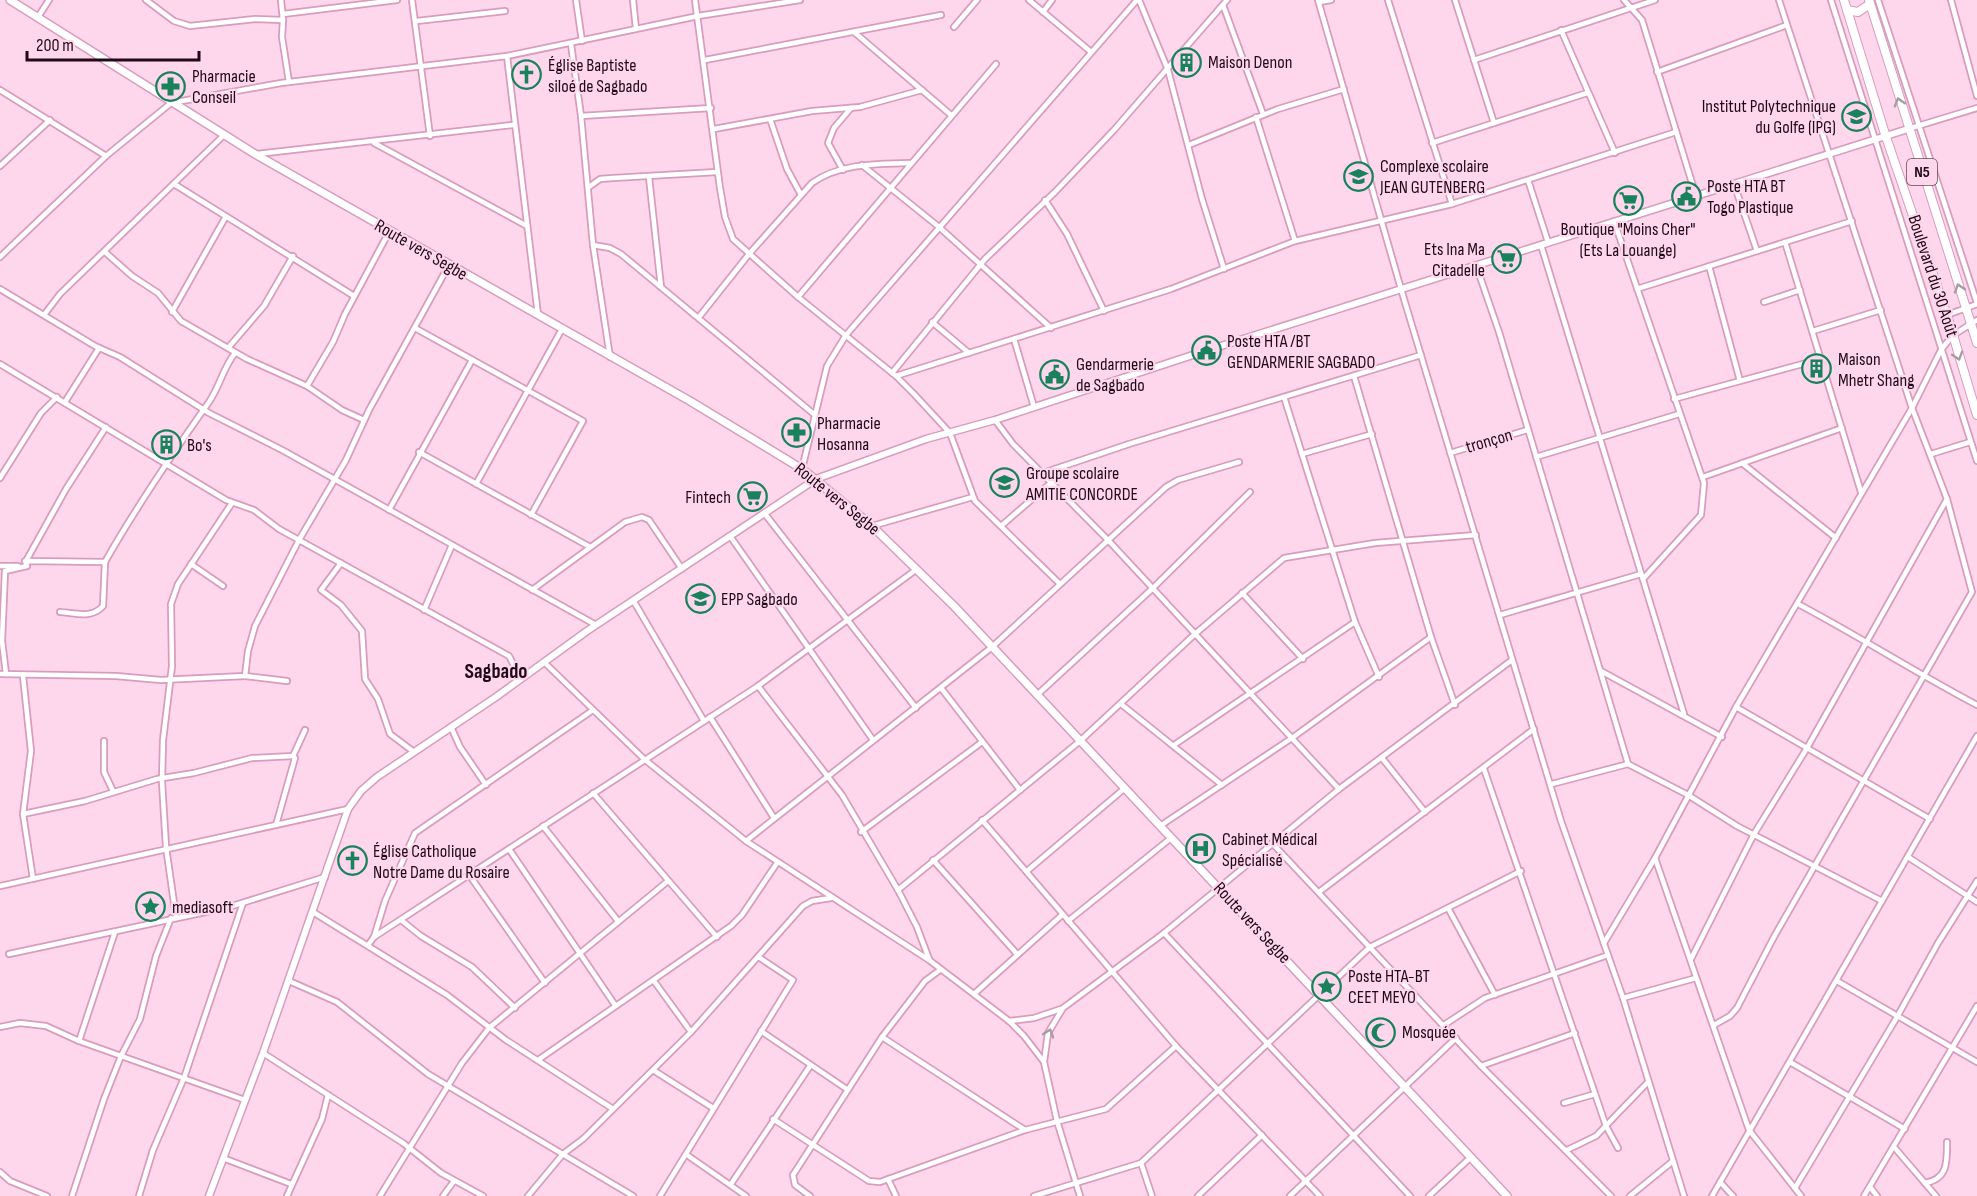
<svg xmlns="http://www.w3.org/2000/svg" width="1977" height="1196" viewBox="0 0 1977 1196" font-family="'Sofia Sans Condensed',sans-serif">
  <style>
    .lines { fill: none; stroke-linecap: round; stroke-linejoin: round }
    .minor-casing { stroke: #d89cbf; stroke-width: 8 }
    .tertiary-casing { stroke: #d89cbf; stroke-width: 9 }
    .secondary-casing { stroke: #d89cbf; stroke-width: 10 }
    .trunk-casing { stroke: #d89cbf; stroke-width: 10 }
    .minor { stroke: #fff; stroke-width: 4.5 }
    .tertiary { stroke: #fff; stroke-width: 6 }
    .secondary { stroke: #fff; stroke-width: 7 }
    .trunk { stroke: #fff; stroke-width: 8 }
    .oneway { stroke: #a69da3 }
    .labels { text-anchor: middle; dominant-baseline: central; stroke-width: 4.5; stroke-linejoin: round; paint-order: stroke }
    .shield { fill: #fed7ed; stroke: #634858; stroke-width: 1.5 }
    .shield-label { font-size: 16px; font-weight: bold; fill: #200a18 }
    .poi-label { font-size: 18px; fill: #200a18; stroke: #fed7ed; text-anchor: start }
    .street-label { font-size: 18px; fill: #200a18; stroke: #fed7ed }
    .quarter-label { font-size: 21px; font-weight: bold; fill: #200a18; stroke: #fed7ed }
  </style>
  <rect width="100%" height="100%" fill="#fed7ed"/>
  <g class="lines">
    <defs>
      <g id="minor">
        <polyline points="146,0 174,21 190,26 255,19 283,20 281,0"/>
        <polyline points="412,0 430,136"/>
        <polyline points="576,0 582,41"/>
        <polyline points="633,0 636,29"/>
        <polyline points="695,0 720,188 725,217 733,239 798,297 896,376 914,394 950,433 975,501 1060,584"/>
        <polyline points="1029,0 1091,52"/>
        <polyline points="1139,0 1168,70 1202,199 1224,269"/>
        <polyline points="1318,0 1401,289 1561,821 1623,998 1684,1196"/>
        <polyline points="1388,0 1452,204"/>
        <polyline points="1455,0 1494,123"/>
        <polyline points="1624,0 1642,20 1696,196"/>
        <polyline points="1831,0 1977,461"/>
        <polyline points="1878,0 1977,303"/>
        <polyline points="1951,0 1977,96"/>
        <polyline points="1319,2 1331,0"/>
        <polyline points="1223,5 1263,114"/>
        <polyline points="1043,12 1052,0"/>
        <polyline points="283,14 397,0"/>
        <polyline points="38,17 49,0"/>
        <polyline points="283,20 282,37 289,82"/>
        <polyline points="417,21 505,11"/>
        <polyline points="954,27 977,0"/>
        <polyline points="1561,30 1615,153"/>
        <polyline points="854,32 951,115"/>
        <polyline points="571,44 581,116 593,245 610,357"/>
        <polyline points="507,56 538,315"/>
        <polyline points="705,60 941,15"/>
        <polyline points="1474,60 1655,0"/>
        <polyline points="1657,72 1787,25"/>
        <polyline points="0,90 106,156"/>
        <polyline points="581,116 711,108"/>
        <polyline points="1256,117 1295,241"/>
        <polyline points="770,119 787,169 800,193"/>
        <polyline points="714,129 812,111 860,107 922,90"/>
        <polyline points="1908,129 1977,108"/>
        <polyline points="374,143 527,226"/>
        <polyline points="1432,143 1587,93"/>
        <polyline points="1189,145 1278,109 1344,89"/>
        <polyline points="257,154 513,125"/>
        <polyline points="862,165 939,227 1051,328"/>
        <polyline points="0,166 50,120"/>
        <polyline points="843,170 828,143 834,128 851,108"/>
        <polyline points="649,177 661,287"/>
        <polyline points="1528,180 1548,242"/>
        <polyline points="174,184 354,296"/>
        <polyline points="1734,184 1757,251"/>
        <polyline points="589,187 600,179 613,178 717,172"/>
        <polyline points="1045,200 1067,234 1104,311"/>
        <polyline points="1614,221 1704,483 1701,515 1643,579"/>
        <polyline points="1785,242 1861,492"/>
        <polyline points="593,245 610,248 621,254 815,415"/>
        <polyline points="1541,245 1684,714"/>
        <polyline points="105,252 132,276 158,293 181,321 247,359 307,386 342,410 364,420"/>
        <polyline points="0,257 106,156 171,103 281,83 507,56 698,16 800,0"/>
        <polyline points="1476,265 1499,332 1628,764"/>
        <polyline points="1709,266 1740,381"/>
        <polyline points="0,289 95,346 120,357 209,413 284,451 596,625"/>
        <polyline points="1637,289 1852,221"/>
        <polyline points="798,297 996,64"/>
        <polyline points="1764,302 1800,290"/>
        <polyline points="172,312 225,218"/>
        <polyline points="44,315 60,294 224,135"/>
        <polyline points="1947,315 1977,304"/>
        <path d="M699 317 749 254 812 183C840 163 877 164 910 163"/>
        <polyline points="932,322 969,353"/>
        <polyline points="415,328 583,421 531,515"/>
        <polyline points="1813,331 1881,310"/>
        <polyline points="1014,339 1034,407"/>
        <polyline points="228,348 264,306 293,256"/>
        <polyline points="0,364 226,500 254,510 279,529 509,656 521,679"/>
        <polyline points="892,373 985,259 1055,192 1114,130 1227,0"/>
        <polyline points="896,376 1171,289 1295,241 1452,204 1676,132"/>
        <polyline points="1354,376 1431,637 1455,705"/>
        <polyline points="307,386 333,342 345,314 389,232"/>
        <polyline points="1284,397 1355,622 1379,677"/>
        <polyline points="1674,399 1821,359"/>
        <polyline points="65,402 99,348"/>
        <polyline points="995,420 1013,444 1108,540 1339,789"/>
        <polyline points="419,452 590,547"/>
        <polyline points="1450,453 1527,430"/>
        <polyline points="1302,454 1372,434"/>
        <polyline points="1931,454 1970,442"/>
        <polyline points="1536,457 1679,414"/>
        <polyline points="1742,463 1836,538"/>
        <polyline points="802,469 827,366 846,335 1137,0"/>
        <polyline points="1043,473 1129,444 1421,355"/>
        <polyline points="1703,477 1842,428"/>
        <polyline points="0,478 41,413 57,397"/>
        <polyline points="476,484 562,329"/>
        <polyline points="389,510 472,360"/>
        <polyline points="765,514 916,708"/>
        <polyline points="872,526 973,497"/>
        <polyline points="1001,526 1052,482"/>
        <polyline points="730,536 873,740"/>
        <polyline points="26,561 66,489 106,427"/>
        <polyline points="341,563 321,590 341,605 362,631 365,679 378,699 390,734 414,752"/>
        <polyline points="191,564 223,586"/>
        <polyline points="0,566 18,566"/>
        <polyline points="532,590 625,522 642,517 649,520 682,569"/>
        <polyline points="1242,593 1303,659"/>
        <polyline points="633,600 704,721"/>
        <path d="M1798 604C1859 636 1916 673 1977 705"/>
        <polyline points="424,610 452,545"/>
        <path d="M60 612C75 613 92 619 103 606L105 562"/>
        <polyline points="1500,615 1641,574"/>
        <polyline points="545,663 644,759 746,841 929,960 1009,1021 1024,1036 1044,1062 1057,1121 1080,1196"/>
        <polyline points="1601,671 1722,737"/>
        <polyline points="0,674 116,676 161,680 245,676 248,651 255,626 299,540 346,460 369,410 449,265"/>
        <path d="M6 674 2 641 5 571 27 566 25 561 105 562C136 507 173 453 209 402 220 386 223 368 235 353"/>
        <polyline points="23,676 31,751 23,814 33,879"/>
        <polyline points="245,676 287,681"/>
        <polyline points="758,686 842,795 898,890 917,927 929,959"/>
        <polyline points="941,688 1020,790"/>
        <polyline points="1037,695 1153,588 1250,492"/>
        <polyline points="1121,704 1222,785"/>
        <polyline points="1736,707 1930,819"/>
        <polyline points="710,717 774,818"/>
        <polyline points="451,727 460,747 486,785"/>
        <polyline points="104,741 104,772 113,791"/>
        <polyline points="1174,745 1355,622"/>
        <polyline points="1382,758 1425,812"/>
        <polyline points="1484,769 1606,1126 1618,1148"/>
        <polyline points="1552,784 1628,764 1688,795 1737,826 1882,901"/>
        <polyline points="593,793 717,937"/>
        <polyline points="23,814 85,801 157,779 194,773 252,758 293,756"/>
        <polyline points="982,820 1176,1046 1320,1196"/>
        <polyline points="276,825 295,758 293,756 305,730"/>
        <polyline points="543,826 618,921"/>
        <polyline points="1160,826 1292,738 1431,637"/>
        <polyline points="861,832 982,742"/>
        <polyline points="746,841 992,647 1166,487 1178,480 1239,462"/>
        <polyline points="1272,843 1481,1066 1611,1196"/>
        <polyline points="509,849 615,1005"/>
        <polyline points="1908,857 1977,902"/>
        <polyline points="1655,858 1749,1130 1801,1196"/>
        <polyline points="933,860 1017,954"/>
        <polyline points="1027,871 1125,788"/>
        <polyline points="470,876 545,983"/>
        <polyline points="0,886 348,809"/>
        <polyline points="898,890 1080,741 1195,634 1284,558 1375,543 1476,535"/>
        <polyline points="1319,892 1534,729"/>
        <polyline points="1448,908 1495,995"/>
        <polyline points="313,912 447,995 506,1040 613,1109"/>
        <polyline points="176,917 166,847 162,782 163,740 172,666 171,604 178,584 232,503"/>
        <polyline points="401,920 421,936 472,967 515,1008"/>
        <polyline points="1068,921 1171,838"/>
        <polyline points="1164,933 1410,1196"/>
        <polyline points="374,937 758,686 917,569"/>
        <polyline points="1604,943 1655,858 1736,707 1912,408 1941,350 1952,336 1977,320"/>
        <polyline points="368,945 374,937 385,901 415,833 593,710"/>
        <polyline points="9,954 229,907 325,877"/>
        <polyline points="1691,959 1754,834 1807,748 1947,499"/>
        <polyline points="289,981 337,1002 428,1074 633,1196"/>
        <polyline points="654,981 691,1032"/>
        <polyline points="1837,981 1977,1062"/>
        <polyline points="974,994 1062,915"/>
        <polyline points="1623,998 1696,978"/>
        <polyline points="1009,1021 1034,1018 1061,1009"/>
        <polyline points="1444,1025 1485,998 1608,955"/>
        <polyline points="1714,1025 1730,1016 1737,1008 1775,935 1972,592 1947,499 1912,408 1779,0"/>
        <polyline points="0,1027 20,1023 46,1026 79,1041 245,1100"/>
        <polyline points="761,1031 848,1090"/>
        <polyline points="882,1037 1025,1130"/>
        <polyline points="79,1041 115,932"/>
        <polyline points="263,1053 403,1143 441,1173 483,1196"/>
        <polyline points="538,1060 731,926 742,915 777,863"/>
        <polyline points="1044,1062 1048,1033 1063,1008 1164,933 1339,789 1512,660"/>
        <polyline points="1790,1062 1905,1129"/>
        <polyline points="1481,1066 1575,1033"/>
        <polyline points="653,1070 713,1108"/>
        <polyline points="1564,1103 1595,1094"/>
        <polyline points="773,1119 869,1181 880,1182 1025,1130 1106,1109 1176,1046"/>
        <polyline points="1894,1147 1936,1196"/>
        <polyline points="1567,1150 1596,1136 1648,1082"/>
        <polyline points="687,1155 746,1196"/>
        <polyline points="223,1158 291,1184"/>
        <polyline points="1141,1163 1152,1196"/>
        <polyline points="0,1172 10,1181 47,1196"/>
        <polyline points="888,1179 896,1196"/>
        <polyline points="1720,1182 1733,1196"/>
        <path d="M1925 1183C1948 1179 1947 1162 1947 1142"/>
        <polyline points="731,1184 810,1066"/>
        <polyline points="1870,1187 1877,1196"/>
        <polyline points="1795,1188 1897,1017 1938,943 1977,881"/>
        <polyline points="72,1196 104,1099 121,1056 140,1019 156,956 171,918"/>
        <polyline points="139,1196 153,1150 184,1078 243,903"/>
        <polyline points="287,1196 322,1119 328,1095"/>
        <polyline points="380,1196 462,1063 489,1028 668,881"/>
        <polyline points="443,1196 454,1181"/>
        <polyline points="528,1196 563,1154 583,1139 691,1032 803,906 812,901 831,898"/>
        <polyline points="660,1196 793,980 760,958"/>
        <polyline points="810,1196 795,1185 793,1175 882,1037 925,981 940,970"/>
        <polyline points="1034,1196 1141,1163 1370,947 1521,871"/>
        <polyline points="1198,1196 1262,1135"/>
        <polyline points="1290,1196 1456,1038"/>
        <polyline points="1429,1196 1471,1157"/>
        <polyline points="1630,1196 1673,1161"/>
        <polyline points="1712,1196 1977,736"/>
        <polyline points="1864,1196 1977,1006"/>
      </g>
      <polyline id="tertiary" points="209,1196 263,1053 348,809 361,791 377,777 496,697 587,631 816,479 926,439 995,420 1202,352 1908,129"/>
      <polyline id="secondary" points="10,0 255,154 690,401 802,469 872,526 954,606 1507,1196"/>
      <g id="trunk">
        <polyline points="1844,0 1885,134 1947,315 1977,415"/>
        <polyline points="1869,0 1977,343"/>
        <polyline points="1847,10 1858,12 1870,4"/>
      </g>
    </defs>
    <!-- minor casing -->
    <use href="#minor" class="minor-casing"/>
    <!-- tertiary casing -->
    <use href="#tertiary" class="tertiary-casing"/>
    <!-- secondary casing -->
    <use href="#secondary" class="secondary-casing"/>
    <!-- trunk casing -->
    <use href="#trunk" class="trunk-casing"/>
    <!-- minor -->
    <use href="#minor" class="minor"/>
    <!-- tertiary -->
    <use href="#tertiary" class="tertiary"/>
    <!-- secondary -->
    <use href="#secondary" class="secondary"/>
    <!-- trunk -->
    <use href="#trunk" class="trunk"/>
  </g>
  <!-- one-way arrows -->
  <defs><path id="oneway-chevron" d="M-2-3.5L2.5 0L-2 3.5" fill="none" stroke-width="1.6" stroke-linecap="round" stroke-linejoin="round" transform="scale(1.5)"/></defs>
  <g class="oneway">
    <use href="#oneway-chevron" transform="translate(1899 102) rotate(-107)"/>
    <use href="#oneway-chevron" transform="translate(1959 288) rotate(-108)"/>
    <use href="#oneway-chevron" transform="translate(1958 356) rotate(73)"/>
    <use href="#oneway-chevron" transform="translate(1049 1033) rotate(-72)"/>
  </g>
  <!-- icons -->
  <defs>
    <symbol id="building-ring" viewBox="-11 -11 22 22"><circle r="9.5" fill="#fed7ed" stroke="#19825d" stroke-width="1.5"/><path d="M-4-6H4V6H1V3H-1V6H-4ZM-2.5-4.3h1.7v1.8h-1.7ZM.8-4.3h1.7v1.8H.8ZM-2.5-1h1.7V.8h-1.7ZM.8-1h1.7V.8H.8Z" fill="#19825d"/></symbol>
    <symbol id="church-ring" viewBox="-11 -11 22 22"><circle r="9.5" fill="#fed7ed" stroke="#19825d" stroke-width="1.5"/><path d="M-1.2-6h2.4v3.5h3.3v2.4h-3.3V6h-2.4V-.1h-3.3v-2.4h3.3Z" fill="#19825d"/></symbol>
    <symbol id="pharmacy-ring" viewBox="-11 -11 22 22"><circle r="9.5" fill="#fed7ed" stroke="#19825d" stroke-width="1.5"/><path d="M-2-6h4v4h4v4h-4v4h-4v-4h-4v-4h4Z" fill="#19825d"/></symbol>
    <symbol id="school-ring" viewBox="-11 -11 22 22"><circle r="9.5" fill="#fed7ed" stroke="#19825d" stroke-width="1.5"/><path d="M0-5L7-2L0 1L-7-2ZM-4 1L0 2.5L4 1V4Q0 6-4 4Z" fill="#19825d"/></symbol>
    <symbol id="civic-ring" viewBox="-11 -11 22 22"><circle r="9.5" fill="#fed7ed" stroke="#19825d" stroke-width="1.5"/><path d="M-.6-6.5H3V-4.5H.6V-3L4-1V1h2V6H-6V1h2V-1L-.6-3ZM-1.2 2.5V6h2.4V2.5Z" fill="#19825d"/></symbol>
    <symbol id="supermarket-ring" viewBox="-11 -11 22 22"><circle r="9.5" fill="#fed7ed" stroke="#19825d" stroke-width="1.5"/><path d="M-6-5.5h2.5l.6 2H6L4.5 2H-2.5L-4.4-4H-6ZM-1.5 3.2a1.3 1.3 0 1 0 .1 0ZM3 3.2a1.3 1.3 0 1 0 .1 0Z" fill="#19825d"/></symbol>
    <symbol id="hospital-ring" viewBox="-11 -11 22 22"><circle r="9.5" fill="#fed7ed" stroke="#19825d" stroke-width="1.5"/><path d="M-5-5h3v3.5h4V-5h3V5h-3V1.5h-4V5h-3Z" fill="#19825d"/></symbol>
    <symbol id="sight-ring" viewBox="-11 -11 22 22"><circle r="9.5" fill="#fed7ed" stroke="#19825d" stroke-width="1.5"/><path d="M0-6L1.8-2.2L6-1.7L2.9 1.2L3.7 5.4L0 3.3L-3.7 5.4L-2.9 1.2L-6-1.7L-1.8-2.2Z" fill="#19825d"/></symbol>
    <symbol id="mosque-ring" viewBox="-11 -11 22 22"><circle r="9.5" fill="#fed7ed" stroke="#19825d" stroke-width="1.5"/><path d="M3.5-4.9A6 6 0 1 0 3.5 4.9A5 5 0 1 1 3.5-4.9Z" fill="#19825d"/></symbol>
  </defs>
  <g fill-rule="evenodd">
    <use href="#building-ring" x="1170" y="46" width="33" height="33"/>
    <use href="#church-ring" x="510" y="58" width="33" height="33"/>
    <use href="#pharmacy-ring" x="154" y="70" width="33" height="33"/>
    <use href="#school-ring" x="1840" y="100" width="33" height="33"/>
    <use href="#school-ring" x="1342" y="160" width="33" height="33"/>
    <use href="#civic-ring" x="1670" y="180" width="33" height="33"/>
    <use href="#supermarket-ring" x="1612" y="184" width="33" height="33"/>
    <use href="#supermarket-ring" x="1490" y="242" width="33" height="33"/>
    <use href="#civic-ring" x="1190" y="334" width="33" height="33"/>
    <use href="#building-ring" x="1800" y="352" width="33" height="33"/>
    <use href="#civic-ring" x="1038" y="358" width="33" height="33"/>
    <use href="#pharmacy-ring" x="780" y="416" width="33" height="33"/>
    <use href="#building-ring" x="150" y="428" width="33" height="33"/>
    <use href="#school-ring" x="988" y="466" width="33" height="33"/>
    <use href="#supermarket-ring" x="736" y="480" width="33" height="33"/>
    <use href="#school-ring" x="684" y="582" width="33" height="33"/>
    <use href="#hospital-ring" x="1184" y="832" width="33" height="33"/>
    <use href="#church-ring" x="336" y="844" width="33" height="33"/>
    <use href="#sight-ring" x="134" y="890" width="33" height="33"/>
    <use href="#sight-ring" x="1310" y="970" width="33" height="33"/>
    <use href="#mosque-ring" x="1364" y="1016" width="33" height="33"/>
  </g>
  <g class="labels">
    <!-- shield labels -->
    <rect class="shield" x="1907" y="159" width="30" height="26" rx="4.5"/>
    <g class="shield-label">
      <text x="1922" y="172">N5</text>
    </g>
    <!-- poi labels -->
    <g class="poi-label">
      <text x="1208" y="62">Maison Denon</text>
      <text x="548" y="65">Église Baptiste<tspan x="548" dy="21">siloé de Sagbado</tspan></text>
      <text x="192" y="76">Pharmacie<tspan x="192" dy="21">Conseil</tspan></text>
      <text x="1836" y="106" text-anchor="end">Institut Polytechnique<tspan x="1836" dy="21">du Golfe (IPG)</tspan></text>
      <text x="1380" y="166">Complexe scolaire<tspan x="1380" dy="21">JEAN GUTENBERG</tspan></text>
      <text x="1707" y="186">Poste HTA BT<tspan x="1707" dy="21">Togo Plastique</tspan></text>
      <text x="1628" y="229" text-anchor="middle">Boutique "Moins Cher"<tspan x="1628" dy="21">(Ets La Louange)</tspan></text>
      <text x="1485" y="249" text-anchor="end">Ets Ina Ma<tspan x="1485" dy="21">Citadelle</tspan></text>
      <text x="1227" y="341">Poste HTA /BT<tspan x="1227" dy="21">GENDARMERIE SAGBADO</tspan></text>
      <text x="1838" y="359">Maison<tspan x="1838" dy="21">Mhetr Shang</tspan></text>
      <text x="1076" y="364">Gendarmerie<tspan x="1076" dy="21">de Sagbado</tspan></text>
      <text x="817" y="423">Pharmacie<tspan x="817" dy="21">Hosanna</tspan></text>
      <text x="187" y="445">Bo's</text>
      <text x="1026" y="473">Groupe scolaire<tspan x="1026" dy="21">AMITIE CONCORDE</tspan></text>
      <text x="731" y="497" text-anchor="end">Fintech</text>
      <text x="721" y="599">EPP Sagbado</text>
      <text x="1222" y="839">Cabinet Médical<tspan x="1222" dy="21">Spécialisé</tspan></text>
      <text x="373" y="851">Église Catholique<tspan x="373" dy="21">Notre Dame du Rosaire</tspan></text>
      <text x="172" y="907">mediasoft</text>
      <text x="1348" y="976">Poste HTA-BT<tspan x="1348" dy="21">CEET MEYO</tspan></text>
      <text x="1402" y="1032">Mosquée</text>
    </g>
    <!-- street labels -->
    <g class="street-label">
      <text transform="translate(421 250) rotate(30)">Route vers Segbe</text>
      <text transform="translate(1933 276) rotate(72)">Boulevard du 30 Août</text>
      <text transform="translate(1489 441) rotate(-16)">tronçon</text>
      <text transform="translate(837 499) rotate(39)">Route vers Segbe</text>
      <text transform="translate(1252 923) rotate(47)">Route vers Segbe</text>
    </g>
    <!-- quarter labels -->
    <g class="quarter-label">
      <text x="496" y="671">Sagbado</text>
    </g>
  </g>
  <!-- scale -->
  <path d="M27 51v9h172v-9" fill="none" stroke="#200a18" stroke-width="3"/>
  <text x="36" y="51" font-size="18" fill="#200a18" stroke="#fed7ed" stroke-width="4.5" paint-order="stroke">200 m</text>
</svg>
